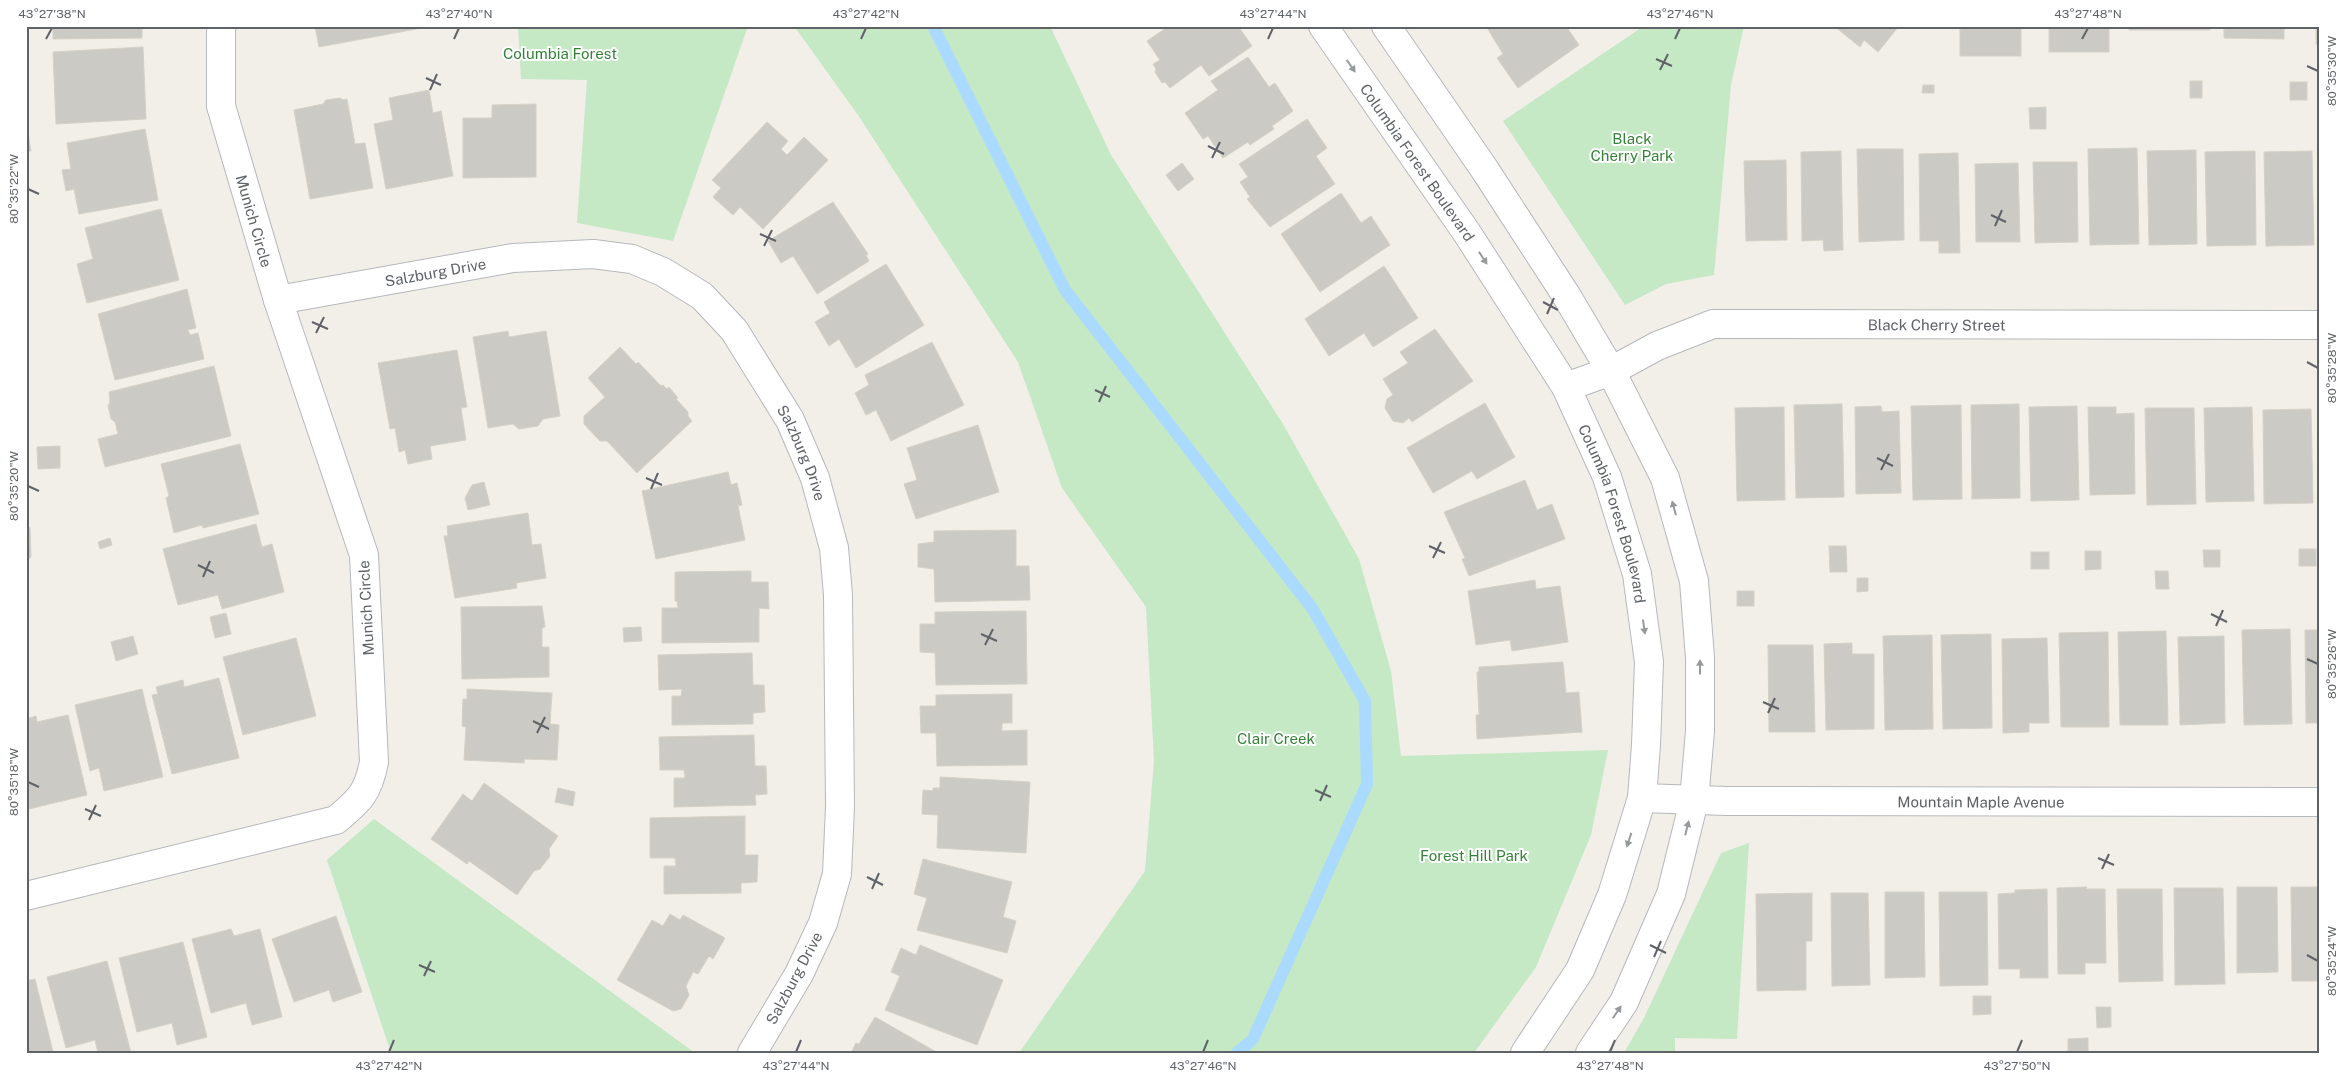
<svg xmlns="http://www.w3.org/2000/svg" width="2346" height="1079" viewBox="0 0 2346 1079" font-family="'Public Sans',sans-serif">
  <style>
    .green { fill: #c5e8c5 }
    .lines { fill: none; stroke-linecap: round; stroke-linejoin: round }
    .stream { stroke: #aadaff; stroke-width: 12 }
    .building { fill: #cccac5; stroke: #d6d1c6 }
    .street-casing { stroke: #b5b8bc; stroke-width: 30 }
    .street { stroke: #fff; stroke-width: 28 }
    .oneway { fill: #979a9d }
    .ticks { fill: none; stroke: #5f6368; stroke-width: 2 }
    .labels { text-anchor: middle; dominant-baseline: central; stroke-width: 4; stroke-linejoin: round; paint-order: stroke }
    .park-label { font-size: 15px; fill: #348238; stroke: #fff }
    .street-label { font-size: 15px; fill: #5f6368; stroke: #fff }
    .neatline { fill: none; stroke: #5f6368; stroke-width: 2 }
    .ticks-label { font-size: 12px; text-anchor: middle; fill: #5f6368 }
  </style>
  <rect width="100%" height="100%" fill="#f1efe8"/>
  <!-- green -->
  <g class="green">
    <polygon points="518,26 748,26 673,241 577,223 587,80 521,79"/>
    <polygon points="794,26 1050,26 1111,155 1283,424 1359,559 1391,671 1401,756 1608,750 1591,835 1536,967 1474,1053 1019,1053 1145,871 1154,761 1146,607 1062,488 1018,362 858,115"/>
    <polygon points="1644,26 1744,26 1731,85 1714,275 1666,284 1625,305 1503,121"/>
    <polygon points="374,819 695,1053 391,1053 327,860"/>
    <polygon points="1749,843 1737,1039 1675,1038 1675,1053 1624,1053 1644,1018 1721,853"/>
  </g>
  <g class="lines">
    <!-- stream -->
    <polyline class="stream" points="933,26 1065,290 1312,608 1365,701 1367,784 1253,1039 1237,1053"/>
  </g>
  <!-- building -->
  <g class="building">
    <polygon points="53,26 142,26 142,38 53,39"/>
    <polygon points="315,26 427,26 427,27 319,47"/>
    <polygon points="1169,26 1238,26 1252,46 1209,76 1201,65 1170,88 1165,82 1162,83 1155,72 1156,69 1153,64 1160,60 1147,41"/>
    <polygon points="1486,26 1566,26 1579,45 1518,88 1497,58 1503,54"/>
    <polygon points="1834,26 1899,26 1878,52 1864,40 1860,47"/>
    <rect x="1960" y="26" width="61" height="30"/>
    <rect x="2049" y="26" width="60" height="26"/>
    <rect x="2129" y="26" width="81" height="4"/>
    <polygon points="2224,26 2284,26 2284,39 2224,38"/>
    <rect x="2316" y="26" width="4" height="18"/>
    <polygon points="143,47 146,119 56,124 53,52"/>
    <polygon points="1248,57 1269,87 1275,83 1293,111 1272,126 1274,129 1250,145 1248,142 1223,158 1208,136 1203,139 1185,113 1218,90 1211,81"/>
    <rect x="2190" y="81" width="12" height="17"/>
    <rect x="2290" y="82" width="17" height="18"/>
    <polygon points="1923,85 1934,85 1934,93 1922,93"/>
    <polygon points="429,90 433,113 441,111 453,176 386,189 374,124 393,120 389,98"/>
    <polygon points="340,98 343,100 347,99 355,144 365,143 373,188 310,199 294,110 323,104 326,100"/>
    <polygon points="536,104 536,177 463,178 463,118 492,118 492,105"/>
    <polygon points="2046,107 2046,129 2030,129 2029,108"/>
    <polygon points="1307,119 1327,148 1316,156 1335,184 1270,227 1247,199 1250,197 1240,182 1248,177 1239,164"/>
    <polygon points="767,122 788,141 781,149 787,155 804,137 828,160 763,229 740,207 733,215 713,197 721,188 712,180"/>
    <polygon points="145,129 158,200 79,214 74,189 66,191 62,170 71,169 67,143"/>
    <polygon points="26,134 28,134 31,151 26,151"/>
    <polygon points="2137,148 2139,244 2090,245 2088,149"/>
    <polygon points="1857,149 1903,149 1904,240 1859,242"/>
    <polygon points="2196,150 2197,244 2149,245 2147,151"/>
    <polygon points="1841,151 1843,250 1824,251 1823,240 1802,241 1801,152"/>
    <polygon points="2255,151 2256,245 2207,246 2205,152"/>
    <polygon points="2312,151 2314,245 2266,246 2264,152"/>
    <polygon points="1958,153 1960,253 1939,253 1939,241 1920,241 1919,154"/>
    <polygon points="1786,160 1787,240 1746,241 1744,161"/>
    <polygon points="2033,162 2077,162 2078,242 2035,243"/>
    <polygon points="1182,163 1194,179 1178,191 1166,175"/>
    <polygon points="2018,163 2020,242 1976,242 1975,164"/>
    <polygon points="1341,193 1361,223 1371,216 1390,245 1320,292 1281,234"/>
    <polygon points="833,202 868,254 866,255 869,261 817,294 793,256 781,263 768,241"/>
    <polygon points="161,209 179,280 87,303 77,264 93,259 85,228"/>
    <polygon points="886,264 924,325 856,368 839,339 829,346 815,322 830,313 824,302"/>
    <polygon points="1384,266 1418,318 1373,347 1364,333 1329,356 1305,319"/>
    <polygon points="187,289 196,328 188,330 190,335 198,333 204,359 115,380 98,314"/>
    <polygon points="1435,329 1473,381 1412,422 1409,418 1403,423 1393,421 1385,408 1387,399 1393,395 1383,379 1408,363 1400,352"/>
    <polygon points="508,331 509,337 546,331 560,416 543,419 538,426 519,429 513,424 488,428 473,337"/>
    <polygon points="932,342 964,405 891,441 876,410 866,415 855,393 869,385 865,375"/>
    <polygon points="620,347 636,364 638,362 661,386 663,385 667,389 669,387 678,398 676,399 688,412 688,416 692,421 637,473 607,441 600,441 584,424 584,416 605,397 588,378"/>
    <polygon points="457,350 467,407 461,408 466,440 430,446 432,459 408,464 405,450 399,452 395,428 390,429 378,363"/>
    <polygon points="214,366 231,436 105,467 98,439 118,434 115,422 111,419 108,406 110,402 109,392"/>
    <polygon points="1485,403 1515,457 1477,479 1472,471 1433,493 1407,448"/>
    <polygon points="1842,404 1844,497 1796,498 1794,405"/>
    <polygon points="2019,404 2020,498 1972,499 1971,405"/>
    <polygon points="1961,405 1962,499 1913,500 1911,406"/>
    <polygon points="1881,406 1882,412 1899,411 1901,493 1856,494 1855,407"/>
    <polygon points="2077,406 2079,500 2031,501 2029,407"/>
    <polygon points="1784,407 1785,500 1737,501 1735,408"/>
    <polygon points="2088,407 2116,407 2116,414 2134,413 2135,494 2090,495"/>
    <polygon points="2252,407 2254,501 2206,502 2204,408"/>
    <polygon points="2145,408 2194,408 2196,504 2147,505"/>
    <polygon points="2311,409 2313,503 2264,504 2263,410"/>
    <polygon points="978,425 999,492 916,519 904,484 917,480 907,448"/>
    <polygon points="240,444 259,514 203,528 202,525 174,533 166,498 169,496 161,464"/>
    <polygon points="60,446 60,468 38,469 37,447"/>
    <polygon points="728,472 731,485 737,483 742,505 738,506 745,540 656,559 642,491"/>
    <polygon points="1525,480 1537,510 1552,504 1565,539 1469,576 1462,559 1465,558 1444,512"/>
    <polygon points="484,482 490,505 468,510 465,498 472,485"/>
    <polygon points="528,513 532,545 541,544 546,578 516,583 517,588 455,598 444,536 448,536 447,526"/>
    <polygon points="256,524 262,547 272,544 284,592 222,609 218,595 178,605 163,549"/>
    <polygon points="26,525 30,528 31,557 26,562"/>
    <polygon points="1016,530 1016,566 1029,566 1030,600 935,602 934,569 918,567 918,544 934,542 934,531"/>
    <polygon points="110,538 112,545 100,549 98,542"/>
    <polygon points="1829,546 1846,546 1847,572 1830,572"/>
    <rect x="2299" y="549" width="17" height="17"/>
    <polygon points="2203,550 2220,550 2220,567 2204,567"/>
    <polygon points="2085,551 2101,551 2101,569 2085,570"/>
    <rect x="2031" y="552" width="18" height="17"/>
    <polygon points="751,571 751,582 768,582 769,609 759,608 759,642 662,643 662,608 678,608 677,601 675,601 675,572"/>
    <polygon points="2155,571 2168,571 2169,589 2156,589"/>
    <polygon points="1857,578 1868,578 1868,591 1857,592"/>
    <polygon points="1535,580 1536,589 1560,586 1568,642 1512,651 1510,640 1476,645 1468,591"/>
    <rect x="1737" y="591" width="17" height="15"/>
    <polygon points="542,606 545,627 542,628 542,647 549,647 549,677 462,679 461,607"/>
    <polygon points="1026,611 1027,684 936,685 935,653 920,652 920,624 935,624 935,612"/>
    <polygon points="226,613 231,634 215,638 210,617"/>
    <polygon points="641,627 642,641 624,642 623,628"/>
    <polygon points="2290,629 2292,724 2244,725 2242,630"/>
    <polygon points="2305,630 2320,630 2320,723 2306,723"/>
    <polygon points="2166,631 2168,725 2120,725 2118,632"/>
    <polygon points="2108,632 2109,727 2061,727 2059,633"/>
    <polygon points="1991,634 1992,728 1943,729 1941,635"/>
    <polygon points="1932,635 1933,729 1885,730 1883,636"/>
    <polygon points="133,636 138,654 116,661 111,642"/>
    <polygon points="2224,636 2225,723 2180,725 2178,637"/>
    <polygon points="296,638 316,716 243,735 223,657"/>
    <polygon points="2047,638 2049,723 2029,723 2029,732 2003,733 2002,639"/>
    <polygon points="1852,643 1852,654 1874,654 1874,729 1826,730 1824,644"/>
    <polygon points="1768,645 1813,645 1815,732 1769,732"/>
    <polygon points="752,653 753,685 764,685 765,712 753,713 753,724 672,725 672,696 681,696 682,689 659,690 658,655"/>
    <polygon points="1563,662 1566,693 1579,692 1582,732 1477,739 1476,715 1479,715 1477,672 1479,672 1479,667"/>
    <polygon points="219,678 239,758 172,774 152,695 158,694 156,687 183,680 184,687"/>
    <polygon points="142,689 163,777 104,791 99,768 90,771 75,705"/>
    <polygon points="467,689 552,693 550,724 559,725 557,760 524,759 524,763 464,760 466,727 462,726 463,699 467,699"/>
    <polygon points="1012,694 1012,723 1002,723 1002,731 1027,730 1027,765 937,766 936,733 921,733 920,706 936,706 936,695"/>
    <polygon points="68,715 87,795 29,809 26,798 26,719 36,716 37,722"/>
    <polygon points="754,735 755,766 766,766 767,794 755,795 756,805 674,807 674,778 685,778 684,770 660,770 659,737"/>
    <polygon points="940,777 1030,782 1026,853 937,848 938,815 922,814 923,790 933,791 933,788 940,788"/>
    <polygon points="484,783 558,836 549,849 550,856 540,869 534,871 517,895 469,861 467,864 431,839 463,794 472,801"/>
    <polygon points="558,788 575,792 573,806 555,802"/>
    <polygon points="745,816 745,855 758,855 757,882 741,883 741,893 664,894 664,866 676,866 675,858 650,858 650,818"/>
    <polygon points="923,859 1012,882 1003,917 1016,921 1007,953 917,930 927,898 914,894"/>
    <polygon points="2087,887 2086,889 2105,889 2106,963 2085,963 2085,974 2058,974 2057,888"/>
    <polygon points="2237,887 2277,887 2278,972 2237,973"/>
    <polygon points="2291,887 2320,887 2320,981 2292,981"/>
    <polygon points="2174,888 2223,888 2225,984 2175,985"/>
    <polygon points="2047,889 2048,978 2020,978 2020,969 1999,969 1998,894 2015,893 2015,890"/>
    <polygon points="2117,889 2162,889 2163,981 2119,982"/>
    <polygon points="1885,892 1924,892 1925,977 1885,978"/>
    <polygon points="1939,892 1987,892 1988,985 1940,986"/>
    <polygon points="1812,893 1812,941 1806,941 1806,990 1757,991 1756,894"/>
    <polygon points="1831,893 1868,893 1870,985 1832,986"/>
    <polygon points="670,914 680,920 683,915 725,938 713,959 709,956 698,974 693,972 686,986 689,995 681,1009 673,1011 617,980 652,920 663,926"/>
    <polygon points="336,916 362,992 333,1002 329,990 294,1002 272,939"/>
    <polygon points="231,929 234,936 260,929 282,1017 252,1025 246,1003 211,1013 192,939"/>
    <polygon points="183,942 207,1037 177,1045 172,1023 137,1032 119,958"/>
    <polygon points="920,945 1003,980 977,1045 885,1010 900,976 891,972 901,948 916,955"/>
    <polygon points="107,961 131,1053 98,1053 95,1040 66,1048 47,977"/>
    <polygon points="35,979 53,1052 52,1053 26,1053 26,981"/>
    <polygon points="1973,996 1991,996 1991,1014 1973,1015"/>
    <polygon points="2096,1007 2111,1007 2111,1027 2097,1028"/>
    <polygon points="875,1017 938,1053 851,1053 856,1043 859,1044"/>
    <polygon points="2088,1038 2088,1053 2068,1053 2068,1039"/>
  </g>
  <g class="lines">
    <defs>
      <g id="street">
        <path id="s1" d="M1323 26 1467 233 1566 387 1607 477 1637 574 1649 662 1646 745 1642 798 1612 895 1580 970 1525 1053"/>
        <polyline points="1386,26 1485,170 1566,295 1611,371 1665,478 1694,581 1700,658 1700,731 1694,801 1671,894 1624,1002 1590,1053"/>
        <path id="s2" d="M278 300 513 258 593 254 632 259 663 272 702 296 734 330 790 420 815 478 834 548 838 595 840 807 837 874 823 923 799 974 752 1053"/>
        <path id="s3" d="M1566 387 1611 371 1657 346 1713 324 2320 325"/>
        <path id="s4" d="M1642 798 1727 801 2320 802"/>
        <path d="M26 896 336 820C360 800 368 793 374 762L364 555 278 300 221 106V26"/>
      </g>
    </defs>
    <!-- street casing -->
    <use href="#street" class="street-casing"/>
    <!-- street -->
    <use href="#street" class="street"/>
  </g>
  <!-- one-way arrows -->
  <defs><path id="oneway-solid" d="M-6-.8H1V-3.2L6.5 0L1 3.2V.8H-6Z" transform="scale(1.25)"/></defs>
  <g class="oneway">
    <use href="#oneway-solid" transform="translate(1351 66) rotate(55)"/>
    <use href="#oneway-solid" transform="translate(1483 258) rotate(57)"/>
    <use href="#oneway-solid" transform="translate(1674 508) rotate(-105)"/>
    <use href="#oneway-solid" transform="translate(1644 627) rotate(82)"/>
    <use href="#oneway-solid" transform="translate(1700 667) rotate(-90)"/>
    <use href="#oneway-solid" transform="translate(1687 828) rotate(-76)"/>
    <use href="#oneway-solid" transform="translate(1629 840) rotate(108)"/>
    <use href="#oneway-solid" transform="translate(1617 1012) rotate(-56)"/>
  </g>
  <!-- ticks -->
  <path class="ticks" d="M46 39 52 28M454 39 459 28M861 39 866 28M1268 39 1273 28M1675 39 1680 28M2082 39 2088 28M1656 59 1672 66M2307 66 2318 71M1660 70 1668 54M426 78 441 85M430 90 437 74M1208 146 1224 154M1212 158 1220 142M28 189 39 194M1991 215 2006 222M1995 226 2002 210M760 234 776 241M764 246 772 230M1543 302 1558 310M1547 314 1554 298M312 322 328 329M316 333 324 317M2307 362 2318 368M1095 390 1110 397M1099 402 1106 386M1877 458 1893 466M1881 470 1889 454M646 478 662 485M28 486 39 491M651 489 658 473M1429 546 1445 553M1433 558 1441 542M198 565 214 573M203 577 210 561M2211 614 2227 622M2216 626 2223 610M981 634 997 641M985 645 993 629M2307 659 2318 664M1763 702 1779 709M1768 713 1775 698M533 721 549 729M537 733 545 717M28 782 39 787M1315 790 1331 797M1320 801 1327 785M85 809 101 816M89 820 96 805M2098 858 2114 865M2102 869 2109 854M867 877 883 885M872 889 879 873M1650 945 1666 953M2307 955 2318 961M1654 957 1661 941M419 965 435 972M424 976 431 961M389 1052 394 1040M796 1052 801 1040M1203 1052 1208 1040M1610 1052 1615 1040M2017 1052 2022 1040"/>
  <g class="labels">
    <!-- park labels -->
    <g class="park-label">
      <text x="560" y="53">Columbia Forest</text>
      <text x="1632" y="138">Black<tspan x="1632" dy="17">Cherry Park</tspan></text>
      <text x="1276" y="738">Clair Creek</text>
      <text x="1474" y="855">Forest Hill Park</text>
    </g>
    <!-- street labels -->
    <g class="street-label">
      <text stroke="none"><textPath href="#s1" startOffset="166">Columbia Forest Boulevard</textPath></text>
      <text transform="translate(254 221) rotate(74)">Munich Circle</text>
      <text stroke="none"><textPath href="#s2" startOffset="160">Salzburg Drive</textPath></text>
      <text stroke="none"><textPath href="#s3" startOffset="384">Black Cherry Street</textPath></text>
      <text stroke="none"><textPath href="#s2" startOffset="625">Salzburg Drive</textPath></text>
      <text stroke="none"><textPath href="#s1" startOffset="571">Columbia Forest Boulevard</textPath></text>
      <text transform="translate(366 608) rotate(-93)">Munich Circle</text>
      <text stroke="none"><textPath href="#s4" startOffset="339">Mountain Maple Avenue</textPath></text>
      <text transform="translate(794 978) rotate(-62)">Salzburg Drive</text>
    </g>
  </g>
  <!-- border -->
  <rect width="2346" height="1079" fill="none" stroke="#ffffff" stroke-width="55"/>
  <rect x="28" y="28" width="2290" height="1024" class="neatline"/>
  <g class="ticks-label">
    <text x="52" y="18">43°27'38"N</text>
    <text x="459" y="18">43°27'40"N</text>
    <text x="866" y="18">43°27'42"N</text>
    <text x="1273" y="18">43°27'44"N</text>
    <text x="1680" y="18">43°27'46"N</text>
    <text x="2088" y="18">43°27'48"N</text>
    <text transform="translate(2332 71) rotate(-90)" y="4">80°35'30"W</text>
    <text transform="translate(14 189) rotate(-90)" y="4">80°35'22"W</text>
    <text transform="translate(2332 368) rotate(-90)" y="4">80°35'28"W</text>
    <text transform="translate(14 486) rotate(-90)" y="4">80°35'20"W</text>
    <text transform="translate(2332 664) rotate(-90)" y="4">80°35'26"W</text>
    <text transform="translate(14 782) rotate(-90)" y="4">80°35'18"W</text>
    <text transform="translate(2332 961) rotate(-90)" y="4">80°35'24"W</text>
    <text x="389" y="1070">43°27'42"N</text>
    <text x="796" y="1070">43°27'44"N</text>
    <text x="1203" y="1070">43°27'46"N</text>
    <text x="1610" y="1070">43°27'48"N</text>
    <text x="2017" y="1070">43°27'50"N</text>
  </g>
</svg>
